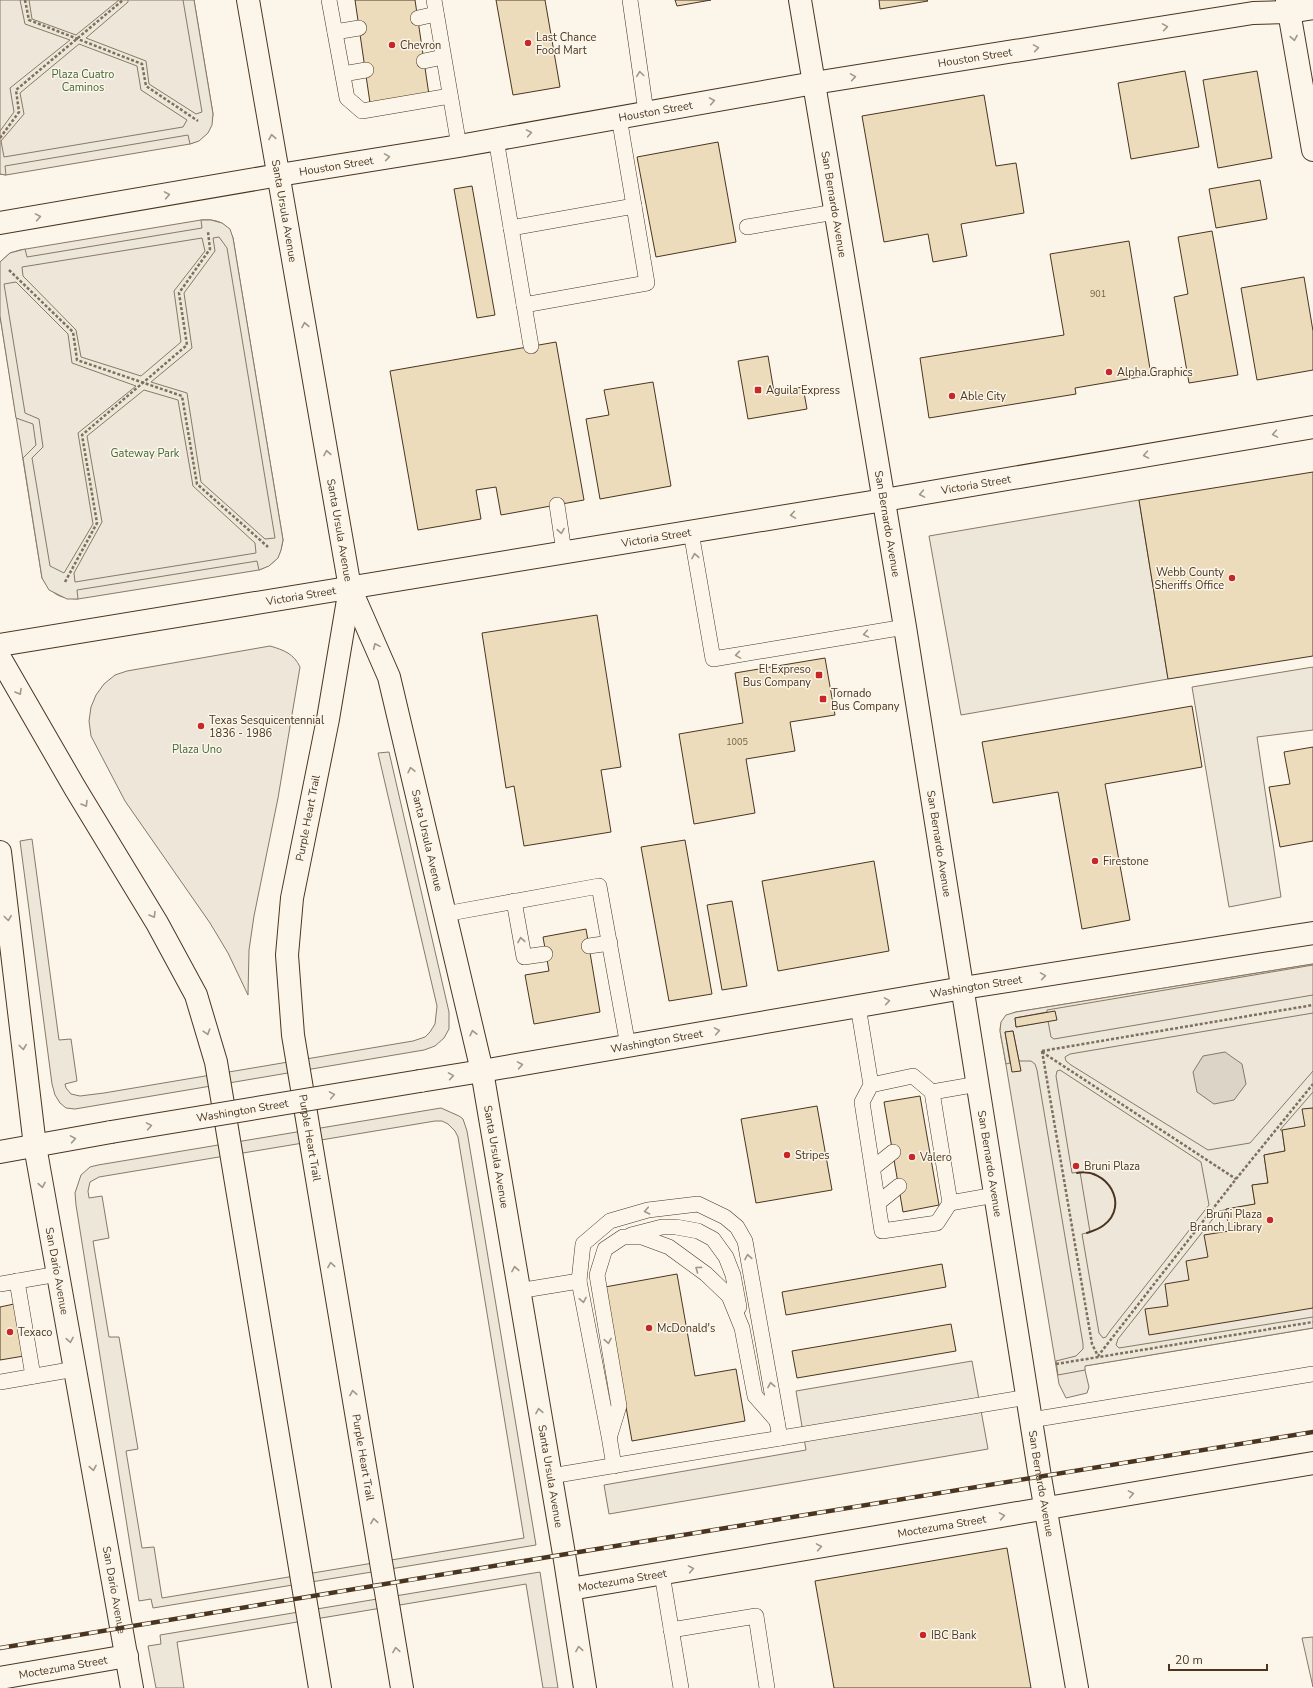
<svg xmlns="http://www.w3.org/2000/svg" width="1313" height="1688" viewBox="0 0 1313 1688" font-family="'Nunito Sans',sans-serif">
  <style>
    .green { fill: #ede6d9; stroke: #887966 }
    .parking { fill: #ede7d9; stroke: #887966; fill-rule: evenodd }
    .water { fill: #dcd4c6; stroke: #887966 }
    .building { fill: #ecdcbc; stroke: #4a3520 }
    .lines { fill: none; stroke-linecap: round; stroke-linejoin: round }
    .service-casing { stroke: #4a3520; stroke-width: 16 }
    .minor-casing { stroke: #4a3520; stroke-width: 24 }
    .secondary-casing { stroke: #4a3520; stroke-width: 24 }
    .primary-casing { stroke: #4a3520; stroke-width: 24 }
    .trunk-casing { stroke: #4a3520; stroke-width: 24 }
    .motorway-casing { stroke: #4a3520; stroke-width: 24 }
    .path { stroke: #7f6f5c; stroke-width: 2.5; stroke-dasharray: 3 2; stroke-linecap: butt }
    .service { stroke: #fbf6e9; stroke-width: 15 }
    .minor { stroke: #fbf6e9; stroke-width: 22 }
    .secondary { stroke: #fbf6e9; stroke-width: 22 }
    .primary { stroke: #fbf6e9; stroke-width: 22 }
    .trunk { stroke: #fbf6e9; stroke-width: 22 }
    .motorway { stroke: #fbf6e9; stroke-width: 22 }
    .rail-casing { stroke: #4a3520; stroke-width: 4.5 }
    .rail { stroke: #fbf6e9; stroke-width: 3; stroke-dasharray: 9; stroke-linecap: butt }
    .secondary-bridge-casing { stroke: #4a3520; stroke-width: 24; stroke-linecap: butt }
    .secondary-bridge { stroke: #fbf6e9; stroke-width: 22 }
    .wall { stroke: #4a3520; stroke-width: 2 }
    .oneway { stroke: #a29684 }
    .poi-dot { fill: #c62828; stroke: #fbf6e9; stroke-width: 1.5 }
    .labels { text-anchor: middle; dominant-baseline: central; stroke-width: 3; stroke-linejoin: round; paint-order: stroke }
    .number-label { font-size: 9px; fill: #725f47 }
    .poi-label { font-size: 11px; fill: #4a3520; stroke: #fbf6e9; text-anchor: start }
    .street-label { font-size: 11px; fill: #4a3520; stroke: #fbf6e9 }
    .park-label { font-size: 11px; fill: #436837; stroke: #fbf6e9 }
  </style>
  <rect width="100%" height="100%" fill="#fbf6e9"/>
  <!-- green -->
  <g class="green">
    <path d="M0 0H194L213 114C211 131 205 139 190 144L6 175 0 174Z"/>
    <path d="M201 220C217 219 227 222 233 238L283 540C280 558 276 563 259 570L78 599C58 598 53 595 42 578L0 316V262L10 253 20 250Z"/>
    <path d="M270 646C284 650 294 654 300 667L278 798 254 916 249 950 248 995 228 953 210 923 125 801 91 736 89 721 91 707 96 695 104 684 115 675 127 671Z"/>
    <path d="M1313 964V1328L1084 1366 1089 1387 1087 1393 1066 1398 1059 1384 1004 1053C1001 1033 993 1019 1016 1012Z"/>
  </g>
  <!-- parking -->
  <g class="parking">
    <path d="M20 0H29L32 19 76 35 119 0H128V2L86 38 146 61 149 84 196 114 202 112 183 0H194L213 114 212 125 208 133 199 141 190 144 188 135 5 166 6 175 0 174V131L14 112 10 88 70 40 25 24ZM79 44 137 66 141 90 187 120 183 127 4 157 1 141 24 114 20 93Z"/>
    <path d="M201 220H211L222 223 230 229 233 238 283 540 281 550 278 558 269 566 259 570 257 561 77 590 78 599H67L49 590 42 578 23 458 36 445 33 424 16 418 0 316V262L10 253 25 249 27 257 202 228ZM219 237 227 248 275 538 265 539 201 482 187 393 151 382 192 348 184 293 215 251 213 238ZM202 238 205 251 174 291 181 342 141 376 81 357 76 330 23 276 22 267ZM16 282 68 334 72 363 136 386 78 433 93 524 64 573 50 566 32 458 43 447 39 419 25 413 4 284ZM144 390 178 400 193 486 255 543 256 553 75 582 74 573 102 522 87 436Z"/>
    <polygon points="1139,500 1168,679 961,715 929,536"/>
    <polygon points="1313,667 1313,730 1257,737 1281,897 1229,907 1192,687"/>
    <polygon points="389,752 449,1012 449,1029 444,1038 435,1046 424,1050 75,1109 66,1108 60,1103 55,1095 52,1084 20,841 32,839 59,1040 71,1039 77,1081 65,1084 66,1088 71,1094 80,1096 104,1093 413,1041 425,1037 430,1032 435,1024 437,1006 378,753"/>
    <path d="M1313 964V965L1047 1010V1012L1015 1018 1016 1027 1048 1021 1051 1037 1054 1039 1313 995V1013L1070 1054 1065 1057 1066 1061 1071 1065 1208 1150 1250 1143 1313 1071V1092L1280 1130H1282L1285 1151 1264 1155 1268 1183 1252 1185 1255 1204 1219 1211 1118 1339 1116 1345 1119 1348 1313 1317V1328L1085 1366V1370L1058 1375 1056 1361 1076 1356 1083 1349V1344L1037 1070 1035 1064 1031 1061H1019L1013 1031 1005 1032 1010 1063 1006 1064 1000 1031 1001 1022 1006 1015 1016 1012ZM1060 1070 1201 1162 1209 1205 1110 1331 1106 1337 1103 1338 1099 1333 1082 1234 1090 1232 1080 1172 1072 1173 1056 1076 1057 1071Z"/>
    <path d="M441 1108 459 1116 463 1119 467 1131 536 1545 153 1608 151 1599 139 1601 76 1205 75 1193 81 1175 90 1167 98 1165ZM435 1121H442L448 1124 455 1131 458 1137 524 1538 162 1598 154 1547 142 1548 126 1451 138 1449 119 1337H109L93 1241 109 1238 102 1196 89 1198 88 1191 90 1182 99 1177Z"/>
    <polygon points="972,1361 988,1449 609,1514 604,1485 806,1450 796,1391"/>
    <polygon points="540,1572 558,1688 543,1688 526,1584 177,1642 184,1688 156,1688 148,1646 161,1644 160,1635"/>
    <polygon points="1313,1637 1313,1687 1302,1638"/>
  </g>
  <!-- water -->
  <polygon class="water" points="1225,1052 1242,1064 1246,1084 1234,1100 1214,1104 1197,1092 1193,1072 1203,1056"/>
  <!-- building -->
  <g class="building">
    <polygon points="355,0 415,0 429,95 370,103"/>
    <polygon points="496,0 545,0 560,87 513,95"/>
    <polygon points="675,0 711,0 677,6"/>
    <polygon points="879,0 927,0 928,1 880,9"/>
    <polygon points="1185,71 1199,147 1131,159 1118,83"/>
    <polygon points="1257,71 1272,158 1218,168 1203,80"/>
    <polygon points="984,95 996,166 1016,163 1024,213 961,224 967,256 933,262 928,234 884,242 862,116"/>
    <polygon points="718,142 736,242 656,257 637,157"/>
    <polygon points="1260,180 1267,219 1216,228 1209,189"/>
    <polygon points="472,186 495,315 477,318 454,189"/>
    <polygon points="1212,231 1238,375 1189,383 1174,297 1188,294 1178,237"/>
    <polygon points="1129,241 1151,375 1075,388 1076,394 929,418 920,358 1064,335 1050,254"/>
    <polygon points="1304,277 1313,331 1313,370 1257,380 1241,288"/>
    <polygon points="556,342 584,500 501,515 496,487 476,490 481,519 418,530 390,371"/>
    <polygon points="768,356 774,392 803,387 807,409 748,419 738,361"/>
    <polygon points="653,382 671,486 600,499 586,419 609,415 604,390"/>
    <polygon points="1313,472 1313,656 1168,679 1139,500"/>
    <polygon points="597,615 621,767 601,770 611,832 524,846 514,786 506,788 482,633"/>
    <polygon points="825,658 835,715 790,722 795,751 746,759 755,813 694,824 679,734 743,723 735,673"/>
    <polygon points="1192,706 1202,767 1105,784 1130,920 1082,929 1058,792 993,803 982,742"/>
    <polygon points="1313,747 1313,841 1280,847 1269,787 1290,784 1284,752"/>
    <polygon points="685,840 712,994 669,1001 641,847"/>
    <polygon points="874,861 889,951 778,971 762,881"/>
    <polygon points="732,901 747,986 722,990 707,905"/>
    <polygon points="586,929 600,1012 534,1024 525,975 549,971 543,937"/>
    <polygon points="1055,1011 1057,1020 1016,1027 1015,1018"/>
    <polygon points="1013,1031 1021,1071 1012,1072 1005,1032"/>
    <polygon points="920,1096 939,1205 903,1212 884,1102"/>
    <polygon points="817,1106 832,1190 756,1203 741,1119"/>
    <polygon points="1313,1108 1313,1308 1149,1335 1145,1309 1168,1306 1165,1284 1189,1280 1186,1261 1208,1257 1204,1235 1229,1231 1226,1209 1255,1204 1252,1185 1268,1183 1264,1155 1285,1151 1282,1130 1305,1126 1302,1109"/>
    <polygon points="942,1264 946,1287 786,1315 782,1292"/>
    <polygon points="677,1274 695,1376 736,1369 745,1421 632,1441 605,1287"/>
    <polygon points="14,1304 24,1356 0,1360 0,1307"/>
    <polygon points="951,1324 956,1351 797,1378 792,1351"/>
    <polygon points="1007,1548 1031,1688 834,1688 815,1581"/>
  </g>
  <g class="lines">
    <defs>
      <g id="service">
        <polyline points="329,0 347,98 362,111 450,96"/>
        <polyline points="434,0 459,146"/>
        <polyline points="630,0 646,112"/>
        <polyline points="418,18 436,14"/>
        <polyline points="335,32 359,28"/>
        <polyline points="424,61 443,57"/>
        <polyline points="343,74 366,70"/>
        <polyline points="496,139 531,346"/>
        <polyline points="747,227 835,212"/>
        <polyline points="511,228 634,206"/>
        <polyline points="524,305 647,283 619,117"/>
        <polyline points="557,505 564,552"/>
        <polyline points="691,532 713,659 905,627"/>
        <polyline points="514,901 524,957 545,954"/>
        <polyline points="445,914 599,886 628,1046"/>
        <polyline points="589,946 610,943"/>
        <polyline points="858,1006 871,1085 862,1102 882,1231 937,1223 950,1203 932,1092 913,1076 871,1085"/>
        <polyline points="932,1092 978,1084"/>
        <polyline points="873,1168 893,1152"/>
        <polyline points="878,1203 899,1186"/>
        <polyline points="950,1203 995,1195"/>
        <polyline points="631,1235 662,1227 676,1227 698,1231 713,1239 726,1257 733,1275 739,1307"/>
        <polyline points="17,1281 33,1376"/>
        <polyline points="0,1284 58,1274"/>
        <polyline points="518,1291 579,1281"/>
        <polyline points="0,1382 75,1369"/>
        <polyline points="1031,1420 1313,1374"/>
        <polyline points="610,1435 619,1406 597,1275 605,1249 623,1237 642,1237 669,1247 706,1274 729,1296 742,1328 755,1396 777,1421"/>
        <polyline points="614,1466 609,1436 579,1281 583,1244 610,1221 648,1210 698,1204 725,1217 737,1227 745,1241 780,1438"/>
        <polyline points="551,1476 1028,1397"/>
        <polyline points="662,1574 681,1688"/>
        <polyline points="671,1630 756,1616 767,1688"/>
      </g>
      <g id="minor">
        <polyline points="1287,0 1313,150"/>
        <path id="s1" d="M570 1589 1313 1463"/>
        <path id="s2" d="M0 1678 127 1656"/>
      </g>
      <g id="secondary">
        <path id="s3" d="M800 0 905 627 1040 1477 1077 1688"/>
        <path id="s4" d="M350 588 389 677 482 1071 564 1554 585 1688"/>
        <path id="s5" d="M0 645 884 500 1313 427"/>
        <path id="s6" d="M0 852 35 1146 132 1688"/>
        <path id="s7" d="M420 1081 482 1071 963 988 1313 933"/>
        <polyline points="0,1152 111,1132"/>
      </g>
      <g id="primary">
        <path id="s8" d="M0 223 279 175 459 146 814 83 1253 13 1289 12 1313 8"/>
      </g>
      <g id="trunk">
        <path id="s9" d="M248 0 350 588"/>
      </g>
      <g id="motorway">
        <path id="s10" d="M350 588 328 719 292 898 287 955 293 1035 402 1688"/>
        <polyline points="0,658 75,788 157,923 196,995 216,1062 320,1688"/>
      </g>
    </defs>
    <!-- service casing -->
    <use href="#service" class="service-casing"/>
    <!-- minor casing -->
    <use href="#minor" class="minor-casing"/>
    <!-- secondary casing -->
    <use href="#secondary" class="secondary-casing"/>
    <!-- primary casing -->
    <use href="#primary" class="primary-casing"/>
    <!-- trunk casing -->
    <use href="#trunk" class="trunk-casing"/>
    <!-- motorway casing -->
    <use href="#motorway" class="motorway-casing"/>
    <!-- path -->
    <g class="path">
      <polyline points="25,0 29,20 142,64 146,86 198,121"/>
      <polyline points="0,138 19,112 16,90 123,0"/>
      <polyline points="9,270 73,332 77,360 182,396 197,484 268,547"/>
      <polyline points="65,582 97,523 82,435 187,345 179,293 210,249 208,232"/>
      <polyline points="1042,1051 1092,1344 1098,1356 1236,1179 1313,1084"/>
      <polyline points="1042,1051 1313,1005"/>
      <polyline points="1042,1052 1236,1179"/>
      <polyline points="1056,1364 1313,1322"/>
    </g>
    <!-- service -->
    <use href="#service" class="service"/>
    <!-- minor -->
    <use href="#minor" class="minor"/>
    <!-- secondary -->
    <use href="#secondary" class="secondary"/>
    <!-- primary -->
    <use href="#primary" class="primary"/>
    <!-- trunk -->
    <use href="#trunk" class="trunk"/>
    <!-- motorway -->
    <use href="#motorway" class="motorway"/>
    <defs>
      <polyline id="rail" points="0,1648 530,1560 1313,1432"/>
    </defs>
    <!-- rail casing -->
    <use href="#rail" class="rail-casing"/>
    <!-- rail -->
    <use href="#rail" class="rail"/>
    <defs>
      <g id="secondary-bridge">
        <path id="s11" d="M111 1132 420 1081"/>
      </g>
    </defs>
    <!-- secondary-bridge casing -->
    <use href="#secondary-bridge" class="secondary-bridge-casing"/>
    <!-- secondary-bridge -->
    <use href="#secondary-bridge" class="secondary-bridge"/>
    <!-- wall -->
    <path class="wall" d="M1077 1173C1107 1167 1130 1205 1104 1225 1099 1229 1093 1231 1087 1233"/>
  </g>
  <!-- one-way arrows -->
  <defs><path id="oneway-chevron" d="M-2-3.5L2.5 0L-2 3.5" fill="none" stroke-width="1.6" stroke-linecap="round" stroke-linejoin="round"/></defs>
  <g class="oneway">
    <use href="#oneway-chevron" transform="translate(1165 27) rotate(-9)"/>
    <use href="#oneway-chevron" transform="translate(1294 38) rotate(80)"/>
    <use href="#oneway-chevron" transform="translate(1036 48) rotate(-9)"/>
    <use href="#oneway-chevron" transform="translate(640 74) rotate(-98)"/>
    <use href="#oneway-chevron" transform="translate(853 77) rotate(-9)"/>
    <use href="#oneway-chevron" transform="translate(712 101) rotate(-10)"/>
    <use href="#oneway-chevron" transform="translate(529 133) rotate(-10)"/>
    <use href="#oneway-chevron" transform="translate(272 137) rotate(-100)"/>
    <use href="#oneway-chevron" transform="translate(387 157) rotate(-9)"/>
    <use href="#oneway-chevron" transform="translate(167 195) rotate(-10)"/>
    <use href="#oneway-chevron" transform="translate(38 217) rotate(-10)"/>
    <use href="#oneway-chevron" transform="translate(305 325) rotate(-100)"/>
    <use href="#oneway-chevron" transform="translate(1275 434) rotate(170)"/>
    <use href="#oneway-chevron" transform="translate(327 453) rotate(-100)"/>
    <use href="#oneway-chevron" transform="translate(1146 455) rotate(170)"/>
    <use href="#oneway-chevron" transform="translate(922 494) rotate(170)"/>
    <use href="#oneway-chevron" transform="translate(793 515) rotate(171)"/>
    <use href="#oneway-chevron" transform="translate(561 531) rotate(81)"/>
    <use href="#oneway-chevron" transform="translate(695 556) rotate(-100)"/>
    <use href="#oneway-chevron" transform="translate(866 634) rotate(170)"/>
    <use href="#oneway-chevron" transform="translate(376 646) rotate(-114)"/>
    <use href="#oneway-chevron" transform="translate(738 655) rotate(171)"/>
    <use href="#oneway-chevron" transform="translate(19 692) rotate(60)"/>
    <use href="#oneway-chevron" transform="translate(411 770) rotate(-103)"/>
    <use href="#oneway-chevron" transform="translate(85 804) rotate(59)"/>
    <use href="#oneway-chevron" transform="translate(153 915) rotate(59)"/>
    <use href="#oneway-chevron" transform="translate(8 918) rotate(83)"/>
    <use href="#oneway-chevron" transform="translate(521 940) rotate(-100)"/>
    <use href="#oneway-chevron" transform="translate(1043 976) rotate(-9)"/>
    <use href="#oneway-chevron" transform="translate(887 1001) rotate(-9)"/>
    <use href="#oneway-chevron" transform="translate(717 1031) rotate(-10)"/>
    <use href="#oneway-chevron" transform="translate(207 1032) rotate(73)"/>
    <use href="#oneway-chevron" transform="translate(473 1033) rotate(-103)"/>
    <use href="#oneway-chevron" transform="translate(23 1047) rotate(83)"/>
    <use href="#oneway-chevron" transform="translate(520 1065) rotate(-10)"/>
    <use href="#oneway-chevron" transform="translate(451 1076) rotate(-9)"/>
    <use href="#oneway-chevron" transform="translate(332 1095) rotate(-10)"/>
    <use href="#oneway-chevron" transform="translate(149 1126) rotate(-10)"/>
    <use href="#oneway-chevron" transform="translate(73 1139) rotate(-10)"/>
    <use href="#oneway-chevron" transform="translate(42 1185) rotate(80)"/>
    <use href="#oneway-chevron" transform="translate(647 1211) rotate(168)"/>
    <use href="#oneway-chevron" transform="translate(748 1257) rotate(-100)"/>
    <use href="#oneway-chevron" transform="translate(331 1265) rotate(-99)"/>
    <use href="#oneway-chevron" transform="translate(515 1269) rotate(-100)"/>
    <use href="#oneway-chevron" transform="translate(698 1269) rotate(-144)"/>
    <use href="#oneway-chevron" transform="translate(583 1300) rotate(79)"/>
    <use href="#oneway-chevron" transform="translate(70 1340) rotate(80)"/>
    <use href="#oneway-chevron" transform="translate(608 1341) rotate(80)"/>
    <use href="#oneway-chevron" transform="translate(771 1385) rotate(-100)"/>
    <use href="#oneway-chevron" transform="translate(353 1393) rotate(-99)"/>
    <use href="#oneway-chevron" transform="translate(539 1411) rotate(-100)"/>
    <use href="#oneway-chevron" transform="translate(93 1468) rotate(80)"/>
    <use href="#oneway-chevron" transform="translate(1131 1494) rotate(-10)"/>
    <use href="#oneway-chevron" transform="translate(1002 1516) rotate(-10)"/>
    <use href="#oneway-chevron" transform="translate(374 1521) rotate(-99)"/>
    <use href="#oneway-chevron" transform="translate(819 1547) rotate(-10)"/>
    <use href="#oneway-chevron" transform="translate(691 1569) rotate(-10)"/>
    <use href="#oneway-chevron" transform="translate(579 1649) rotate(-99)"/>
    <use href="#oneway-chevron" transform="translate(396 1650) rotate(-99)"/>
  </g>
  <!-- markers -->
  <g class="poi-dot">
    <circle cx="528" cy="43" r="4"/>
    <circle cx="392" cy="45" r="4"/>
    <circle cx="1109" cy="372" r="4"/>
    <rect x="754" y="386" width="8" height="8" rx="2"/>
    <circle cx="952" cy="396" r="4"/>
    <circle cx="1232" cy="578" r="4"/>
    <rect x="815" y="671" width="8" height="8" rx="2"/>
    <rect x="819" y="695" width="8" height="8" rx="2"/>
    <circle cx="201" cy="726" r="4"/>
    <circle cx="1095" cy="861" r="4"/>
    <circle cx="787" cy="1155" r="4"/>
    <circle cx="912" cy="1157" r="4"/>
    <circle cx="1076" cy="1166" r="4"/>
    <circle cx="1270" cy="1220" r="4"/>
    <circle cx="649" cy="1328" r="4"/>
    <circle cx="10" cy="1332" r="4"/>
    <circle cx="923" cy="1635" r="4"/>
  </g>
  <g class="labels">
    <!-- number labels -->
    <g class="number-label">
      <text x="1098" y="294">901</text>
      <text x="737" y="742">1005</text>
    </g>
    <!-- poi labels -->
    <g class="poi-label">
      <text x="536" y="37">Last Chance<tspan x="536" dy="13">Food Mart</tspan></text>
      <text x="400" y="45">Chevron</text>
      <text x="1117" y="372">Alpha Graphics</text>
      <text x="766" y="390">Aguila Express</text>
      <text x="960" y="396">Able City</text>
      <text x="1224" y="572" text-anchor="end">Webb County<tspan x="1224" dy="13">Sheriffs Office</tspan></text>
      <text x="811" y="669" text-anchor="end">El Expreso<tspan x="811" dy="13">Bus Company</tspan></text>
      <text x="831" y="693">Tornado<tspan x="831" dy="13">Bus Company</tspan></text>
      <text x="209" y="720">Texas Sesquicentennial<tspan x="209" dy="13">1836 - 1986</tspan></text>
      <text x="1103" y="861">Firestone</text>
      <text x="795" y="1155">Stripes</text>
      <text x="920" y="1157">Valero</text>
      <text x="1084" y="1166">Bruni Plaza</text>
      <text x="1262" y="1214" text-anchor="end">Bruni Plaza<tspan x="1262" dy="13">Branch Library</tspan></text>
      <text x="657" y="1328">McDonald's</text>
      <text x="18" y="1332">Texaco</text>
      <text x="931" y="1635">IBC Bank</text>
    </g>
    <!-- street labels -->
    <g class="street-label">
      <text stroke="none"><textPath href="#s8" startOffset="989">Houston Street</textPath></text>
      <text stroke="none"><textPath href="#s8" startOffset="665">Houston Street</textPath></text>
      <text stroke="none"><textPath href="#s8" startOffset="341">Houston Street</textPath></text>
      <text stroke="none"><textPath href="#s3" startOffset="207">San Bernardo Avenue</textPath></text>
      <text stroke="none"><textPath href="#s9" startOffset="214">Santa Ursula Avenue</textPath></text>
      <text stroke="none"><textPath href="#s5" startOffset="989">Victoria Street</textPath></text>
      <text stroke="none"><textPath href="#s3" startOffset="531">San Bernardo Avenue</textPath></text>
      <text stroke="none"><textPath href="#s9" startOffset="538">Santa Ursula Avenue</textPath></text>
      <text stroke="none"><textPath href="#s5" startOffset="665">Victoria Street</textPath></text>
      <text stroke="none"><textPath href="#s5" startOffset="305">Victoria Street</textPath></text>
      <text transform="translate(308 818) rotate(-79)">Purple Heart Trail</text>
      <text stroke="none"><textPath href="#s4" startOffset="265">Santa Ursula Avenue</textPath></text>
      <text stroke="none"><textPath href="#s3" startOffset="855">San Bernardo Avenue</textPath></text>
      <text stroke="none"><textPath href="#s7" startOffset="564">Washington Street</textPath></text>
      <text stroke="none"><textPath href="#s7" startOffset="240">Washington Street</textPath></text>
      <text stroke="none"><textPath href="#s11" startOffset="133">Washington Street</textPath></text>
      <text stroke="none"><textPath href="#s10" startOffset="557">Purple Heart Trail</textPath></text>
      <text stroke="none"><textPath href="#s4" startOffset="589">Santa Ursula Avenue</textPath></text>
      <text stroke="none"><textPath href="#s3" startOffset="1179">San Bernardo Avenue</textPath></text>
      <text stroke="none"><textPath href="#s6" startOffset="423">San Dario Avenue</textPath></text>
      <text stroke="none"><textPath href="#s10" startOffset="881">Purple Heart Trail</textPath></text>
      <text stroke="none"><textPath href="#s4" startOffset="913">Santa Ursula Avenue</textPath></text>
      <text stroke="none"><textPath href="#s3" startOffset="1503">San Bernardo Avenue</textPath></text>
      <text stroke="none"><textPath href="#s1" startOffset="377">Moctezuma Street</textPath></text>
      <text stroke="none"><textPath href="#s1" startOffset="53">Moctezuma Street</textPath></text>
      <text stroke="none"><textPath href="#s6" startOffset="747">San Dario Avenue</textPath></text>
      <text stroke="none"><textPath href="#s2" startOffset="64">Moctezuma Street</textPath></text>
    </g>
    <!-- park labels -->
    <g class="park-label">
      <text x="83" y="74">Plaza Cuatro<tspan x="83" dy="13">Caminos</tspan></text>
      <text x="145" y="453">Gateway Park</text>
      <text x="197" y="749">Plaza Uno</text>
    </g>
  </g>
  <!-- scale -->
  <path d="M1169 1664v6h98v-6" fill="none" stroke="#4a3520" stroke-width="2"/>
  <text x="1175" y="1664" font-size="12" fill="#4a3520" stroke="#fbf6e9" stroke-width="3" paint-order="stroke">20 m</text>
</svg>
